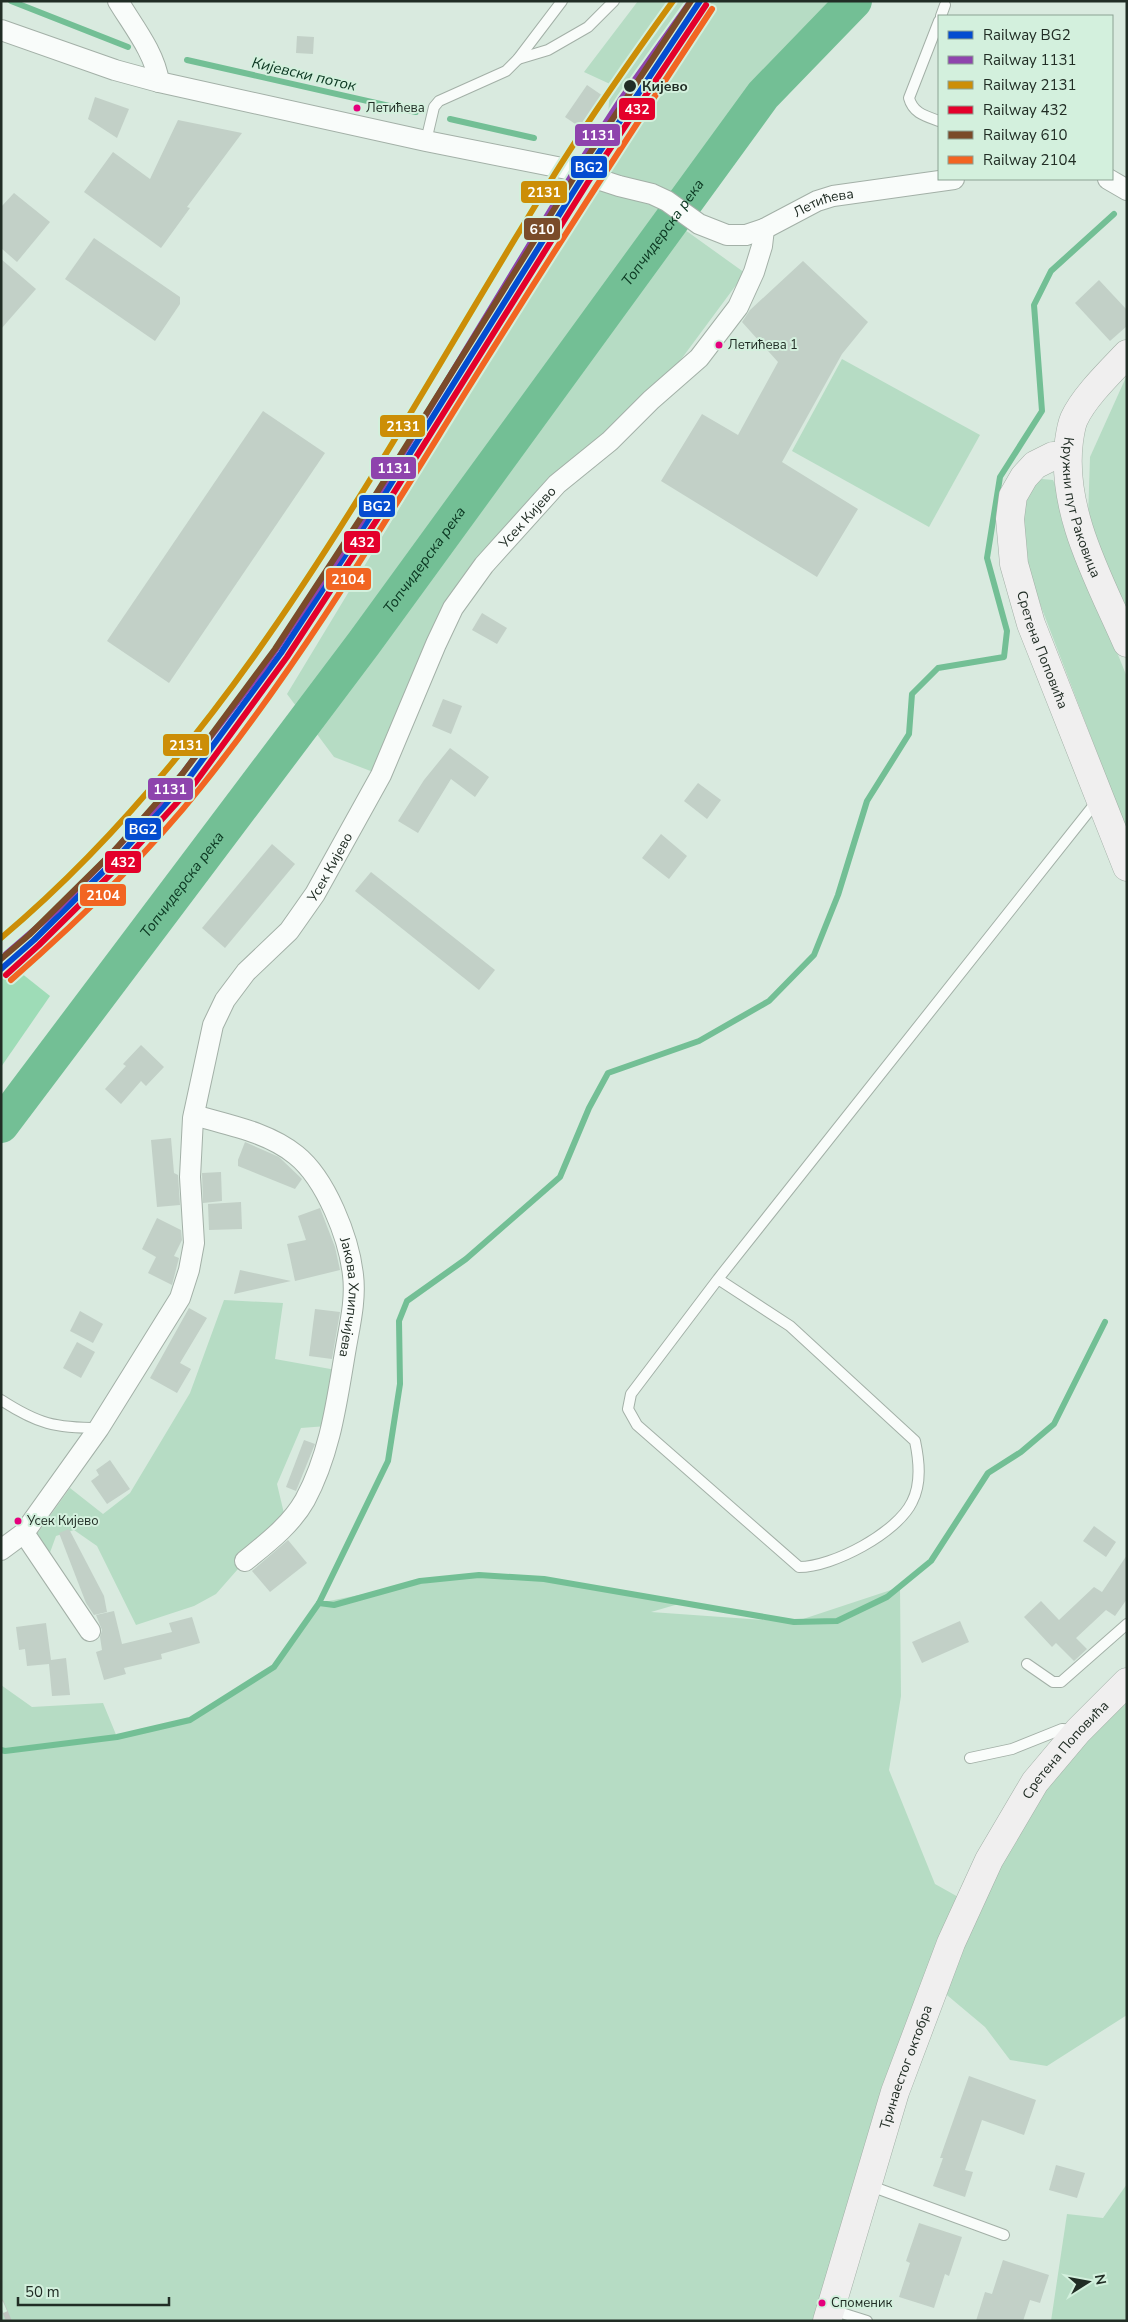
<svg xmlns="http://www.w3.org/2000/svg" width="1128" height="2322" viewBox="0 0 1128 2322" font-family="'Nunito Sans',sans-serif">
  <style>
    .green { fill: #b6dcc4 }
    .forest { fill: #9edcb7 }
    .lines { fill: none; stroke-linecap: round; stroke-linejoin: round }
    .stream { stroke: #73bf95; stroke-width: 6 }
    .river { stroke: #73bf95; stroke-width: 36 }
    .building { fill: #c2d0c7 }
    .lane-casing { stroke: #a3b0a7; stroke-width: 12 }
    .street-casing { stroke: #a3b0a7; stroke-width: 22 }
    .secondary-casing { stroke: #a3b0a7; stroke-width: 29 }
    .lane { stroke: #f9fcfa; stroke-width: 10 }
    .street { stroke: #f9fcfa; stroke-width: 20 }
    .secondary { stroke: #f0efef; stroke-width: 28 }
    .rail-casing { stroke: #bfc4c0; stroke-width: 5.5 }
    .rail { stroke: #d3f0dd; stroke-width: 4; stroke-dasharray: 11; stroke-linecap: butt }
    .rail-1-casing { stroke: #d3f0dd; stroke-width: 10 }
    .rail-2-casing { stroke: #d3f0dd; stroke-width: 10 }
    .rail-3-casing { stroke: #d3f0dd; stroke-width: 10 }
    .rail-4-casing { stroke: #d3f0dd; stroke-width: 10 }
    .rail-5-casing { stroke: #d3f0dd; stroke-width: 10 }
    .rail-6-casing { stroke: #d3f0dd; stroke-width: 10 }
    .rail-1 { stroke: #044cd0; stroke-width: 6 }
    .rail-2 { stroke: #8e44ad; stroke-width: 6 }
    .rail-3 { stroke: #cc8e07; stroke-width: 6 }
    .rail-4 { stroke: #e4002b; stroke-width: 6 }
    .rail-5 { stroke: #7a4b2a; stroke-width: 6 }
    .rail-6 { stroke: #f26522; stroke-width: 6 }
    .stop-dot { fill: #212d25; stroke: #d3f0dd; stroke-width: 2 }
    .bus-dot { fill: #e5007d; stroke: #d3f0dd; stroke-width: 2 }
    .labels { text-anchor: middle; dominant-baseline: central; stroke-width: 4; stroke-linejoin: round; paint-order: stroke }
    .bus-label { font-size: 13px; fill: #212d25; stroke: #d3f0dd; text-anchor: start }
    .stop-label { font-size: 14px; font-weight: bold; fill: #212d25; stroke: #d3f0dd; text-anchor: start }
    .street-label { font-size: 14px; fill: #212d25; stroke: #d3f0dd }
    .water-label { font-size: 15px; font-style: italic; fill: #0a3620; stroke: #d3f0dd }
    .line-badge { stroke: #d3f0dd; stroke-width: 2 }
    .badge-label { font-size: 14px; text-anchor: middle; font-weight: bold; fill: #fff }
  </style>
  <rect width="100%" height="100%" fill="#d9eadf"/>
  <!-- green -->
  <g class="green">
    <polygon points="638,1 842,1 799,40 667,217 745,273 651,400 557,484 453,608 381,775 334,757 287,694 605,168 610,84 584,72"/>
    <polygon points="842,359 980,435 929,527 792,451"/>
    <polygon points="1127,375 1127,643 1087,549 1090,457"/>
    <path d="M1042 479 1053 480 1059 493 1071 539 1127 677V831L1024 562C1023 545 1018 496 1032 484 1034 482 1039 481 1042 479Z"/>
    <polygon points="224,1300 283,1303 275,1359 336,1370 327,1426 301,1428 277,1484 287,1526 245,1561 216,1594 194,1606 136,1625 97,1546 74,1530 56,1536 48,1558 34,1538 70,1488 103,1514 130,1493 190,1393"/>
    <polygon points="479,1575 560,1582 682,1603 651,1612 794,1622 900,1587 901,1696 889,1770 935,1884 969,1903 989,1860 1127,1682 1127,2015 1047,2066 1010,2060 985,2027 935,1985 827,2321 1,2321 1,1685 32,1707 103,1703 117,1737 190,1720 274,1667 319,1603 399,1587"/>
    <polygon points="1127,2184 1127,2321 1051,2321 1067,2214 1103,2218"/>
  </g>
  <!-- forest -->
  <polygon class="forest" points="1,957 50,996 1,1067"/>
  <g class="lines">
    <!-- stream -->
    <g class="stream">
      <polyline points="11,1 128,47"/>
      <polyline points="187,60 416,112"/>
      <polyline points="450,119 534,138"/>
      <polyline points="1105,1322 1054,1424 1021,1452 988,1473 931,1561 887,1597 837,1621 794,1622 544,1579 479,1575 420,1581 334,1605 319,1603 388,1461 400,1384 399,1321 407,1301 466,1259 560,1177 589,1108 608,1073 699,1041 769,1001 814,955 838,895 867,801 909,734 912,694 938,668 1004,657 1007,631 987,558 1000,477 1042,411 1034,305 1051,271 1114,214"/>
      <polyline points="1,1750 5,1751 117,1737 190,1720 274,1667 319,1603"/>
    </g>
    <!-- river -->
    <path class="river" id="s1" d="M1 1125 364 643 763 95 854 1"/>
  </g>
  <!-- building -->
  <g class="building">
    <polygon points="297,36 314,37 313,54 296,53"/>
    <polygon points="587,85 606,98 584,130 565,117"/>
    <polygon points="95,97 129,109 117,138 88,119"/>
    <polygon points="178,120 242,133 187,207 190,208 161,248 84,192 113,152 150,179"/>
    <polygon points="14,193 50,222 17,262 1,248 1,207"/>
    <polygon points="94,238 180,297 180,304 155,341 65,279"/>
    <polygon points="1,259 36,289 1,329"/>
    <polygon points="803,261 868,322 842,354 782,462 858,509 817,577 661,481 702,414 738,435 778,362 742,322 750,310"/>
    <polygon points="1099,280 1127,310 1127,326 1110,341 1075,303"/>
    <polygon points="263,411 325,453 169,683 107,641"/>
    <polygon points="482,613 507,628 497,644 472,630"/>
    <polygon points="443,699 462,706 451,734 432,726"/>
    <polygon points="450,748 489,777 475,797 451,779 418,833 398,821 424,780"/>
    <polygon points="698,783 721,800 707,819 684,801"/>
    <polygon points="661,834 687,856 669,879 642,858"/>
    <polygon points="272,844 295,864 225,948 202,928"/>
    <polygon points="371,872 495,970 479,990 355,891"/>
    <polygon points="141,1045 164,1067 146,1086 141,1081 121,1104 105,1089 126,1066 123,1064"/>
    <polygon points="171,1138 174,1173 178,1175 180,1205 157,1207 151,1140"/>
    <polygon points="245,1142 279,1157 302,1179 295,1189 238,1166 238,1160"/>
    <polygon points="221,1172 222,1201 203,1203 202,1173"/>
    <polygon points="241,1202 242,1229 209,1230 208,1204"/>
    <polygon points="320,1208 335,1247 340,1270 295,1281 287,1244 306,1240 298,1216"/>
    <polygon points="157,1218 181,1230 182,1240 174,1256 179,1258 172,1285 148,1273 156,1257 142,1249"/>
    <polygon points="240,1270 291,1281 234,1294"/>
    <polygon points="189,1308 207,1318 180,1363 191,1369 177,1393 150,1378"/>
    <polygon points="315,1309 340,1312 332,1359 309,1356"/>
    <polygon points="80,1311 103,1324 93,1343 70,1331"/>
    <polygon points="77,1342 95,1352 81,1378 63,1368"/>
    <polygon points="304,1440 315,1444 296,1491 286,1487"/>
    <polygon points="110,1460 130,1489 107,1504 91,1481 99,1475 96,1470"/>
    <polygon points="1094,1526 1116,1542 1106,1557 1083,1541"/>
    <polygon points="69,1529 104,1596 107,1612 94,1615 86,1603 59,1533"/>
    <polygon points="288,1540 307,1563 270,1592 252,1571"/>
    <polygon points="1127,1555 1127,1599 1115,1616 1106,1610 1076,1638 1087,1649 1074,1661 1056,1643 1052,1647 1024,1617 1041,1601 1059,1620 1094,1587 1102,1592"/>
    <polygon points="114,1611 122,1644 172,1632 169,1623 192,1617 200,1643 161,1654 162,1659 124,1668 126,1674 104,1680 96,1652 102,1650 100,1637 102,1630 96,1615"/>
    <polygon points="960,1621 969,1642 922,1663 912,1642"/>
    <polygon points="46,1623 51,1660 66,1658 70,1695 52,1696 49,1664 27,1666 25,1649 19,1650 16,1627"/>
    <polygon points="969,2076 1036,2100 1024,2135 982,2120 965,2170 973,2172 965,2197 933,2186 943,2158 940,2158"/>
    <polygon points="1056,2165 1085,2173 1077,2198 1049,2190"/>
    <polygon points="919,2223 962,2237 949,2276 945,2274 934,2308 899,2297 910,2263 906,2261"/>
    <polygon points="1003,2260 1049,2275 1040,2303 1030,2300 1023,2321 976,2321 985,2292 992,2294"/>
  </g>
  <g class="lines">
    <defs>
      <g id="lane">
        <polyline points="941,16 945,5"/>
        <path d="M939 21 909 98C913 113 925 116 939 121"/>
        <polyline points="518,59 548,50 588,27 614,1"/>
        <polyline points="426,141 434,107 439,101 506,71 518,59 562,1"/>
        <path d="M718 1279 790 1326 915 1441C919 1460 922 1483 912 1502 897 1533 833 1567 799 1567L637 1425 628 1409 631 1394 718 1279 1097 801"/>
        <path d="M1 1400C38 1424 55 1428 99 1428"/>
        <polyline points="1027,1664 1053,1682 1061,1682 1127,1624"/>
        <polyline points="970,1758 1012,1749 1062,1729 1075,1730"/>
        <polyline points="868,2185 1004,2235"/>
        <polyline points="832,2310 867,2321"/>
      </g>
      <g id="street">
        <path d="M118 1C133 26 155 53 159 82"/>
        <path id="s2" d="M1 30 115 70 159 82 426 141 567 169 619 186 652 194 667 201 699 224 727 235H746L764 229 817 201 833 196 954 179"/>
        <polyline points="1108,179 1127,190"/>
        <path id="s3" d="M194 1115C228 1125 268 1132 296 1155 326 1179 349 1238 353 1275 356 1299 350 1324 346 1347 337 1399 331 1452 305 1500 291 1525 267 1543 245 1561"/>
        <polyline points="24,1533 90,1631"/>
        <path id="s4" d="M1 1550 24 1533 99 1428 180 1298 189 1270 194 1243 190 1177 193 1118 213 1025 225 1000 246 972 289 931 315 894 381 775 436 644 453 608 484 565 557 484 610 441 651 400 699 358 738 307 754 272 762 246 764 229"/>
      </g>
      <g id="secondary">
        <path id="s5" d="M1127 354C1110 372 1084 397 1074 419 1071 426 1070 434 1069 441 1060 511 1100 581 1127 643"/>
        <path id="s6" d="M1067 456H1053L1035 465 1024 477 1013 496 1010 519 1014 564 1031 624 1127 867"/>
        <path id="s7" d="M827 2321 895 2092 951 1943 989 1860 1035 1782 1078 1731 1127 1682"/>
      </g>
    </defs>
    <!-- lane casing -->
    <use href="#lane" class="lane-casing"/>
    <!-- street casing -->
    <use href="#street" class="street-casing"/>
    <!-- secondary casing -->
    <use href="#secondary" class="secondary-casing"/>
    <!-- lane -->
    <use href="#lane" class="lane"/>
    <!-- street -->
    <use href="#street" class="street"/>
    <!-- secondary -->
    <use href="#secondary" class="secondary"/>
    <defs>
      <polyline id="rail" points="1,2302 9,2321"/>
    </defs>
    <!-- rail casing -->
    <use href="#rail" class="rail-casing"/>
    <!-- rail -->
    <use href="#rail" class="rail"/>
    <defs>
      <polyline id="rail-1" points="1,969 34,940 118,857 189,778 281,653 372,514 584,175 700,1"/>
      <polyline id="rail-2" points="6,954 57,910 159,804 262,670 349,542 573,173 621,99 688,5"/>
      <path id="rail-3" d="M1 938C248 730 392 433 561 164 596 109 634 55 673 1"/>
      <polyline id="rail-4" points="6,975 39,945 123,862 195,783 287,657 378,518 590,179 706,5"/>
      <polyline id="rail-5" points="1,959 29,935 113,852 183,773 275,649 366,510 578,171 691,1"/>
      <path id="rail-6" d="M11 980C76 923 147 855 201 787 301 662 383 525 467 390 547 262 629 135 712 9"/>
    </defs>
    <!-- rail-1 casing -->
    <use href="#rail-1" class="rail-1-casing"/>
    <!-- rail-2 casing -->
    <use href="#rail-2" class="rail-2-casing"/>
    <!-- rail-3 casing -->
    <use href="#rail-3" class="rail-3-casing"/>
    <!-- rail-4 casing -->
    <use href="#rail-4" class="rail-4-casing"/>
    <!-- rail-5 casing -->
    <use href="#rail-5" class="rail-5-casing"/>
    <!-- rail-6 casing -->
    <use href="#rail-6" class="rail-6-casing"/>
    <!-- rail-1 -->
    <use href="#rail-1" class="rail-1"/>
    <!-- rail-2 -->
    <use href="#rail-2" class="rail-2"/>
    <!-- rail-3 -->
    <use href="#rail-3" class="rail-3"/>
    <!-- rail-4 -->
    <use href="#rail-4" class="rail-4"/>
    <!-- rail-5 -->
    <use href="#rail-5" class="rail-5"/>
    <!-- rail-6 -->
    <use href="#rail-6" class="rail-6"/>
  </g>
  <!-- markers -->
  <circle class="stop-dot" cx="630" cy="86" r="7"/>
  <g class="bus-dot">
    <circle cx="357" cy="108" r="4.5"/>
    <circle cx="719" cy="345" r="4.5"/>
    <circle cx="18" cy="1521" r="4.5"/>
    <circle cx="822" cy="2303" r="4.5"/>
  </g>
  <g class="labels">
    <!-- bus labels -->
    <g class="bus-label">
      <text x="366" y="108">Летићева</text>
      <text x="728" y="345">Летићева 1</text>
      <text x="27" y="1521">Усек Кијево</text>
      <text x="831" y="2303">Споменик</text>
    </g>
    <!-- stop labels -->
    <g class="stop-label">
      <text x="642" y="86">Кијево</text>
    </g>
    <!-- street labels -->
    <g class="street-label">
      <text stroke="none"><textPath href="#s2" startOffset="862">Летићева</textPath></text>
      <text stroke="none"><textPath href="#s5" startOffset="175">Кружни пут Раковица</textPath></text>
      <text stroke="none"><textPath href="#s4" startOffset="1191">Усек Кијево</textPath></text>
      <text stroke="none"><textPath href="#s6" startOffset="231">Сретена Поповића</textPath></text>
      <text stroke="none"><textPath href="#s4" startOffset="786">Усек Кијево</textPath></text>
      <text stroke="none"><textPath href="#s3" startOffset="268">Јакова Хлипчијева</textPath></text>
      <text stroke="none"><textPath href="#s7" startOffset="624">Сретена Поповића</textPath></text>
      <text stroke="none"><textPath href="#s7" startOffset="266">Тринаестог октобра</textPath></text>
    </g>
    <!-- water labels -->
    <g class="water-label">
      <text transform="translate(304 74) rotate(13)">Кијевски поток</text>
      <text stroke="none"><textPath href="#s1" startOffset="1111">Топчидерска река</textPath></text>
      <text stroke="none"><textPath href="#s1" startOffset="706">Топчидерска река</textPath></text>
      <text stroke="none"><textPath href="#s1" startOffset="301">Топчидерска река</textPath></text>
    </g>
  </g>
  <g class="line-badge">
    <rect x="618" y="97" width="38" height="24" rx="5" fill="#e4002b"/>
    <rect x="574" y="123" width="47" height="24" rx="5" fill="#8e44ad"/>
    <rect x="570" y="155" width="38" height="24" rx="5" fill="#044cd0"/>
    <rect x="520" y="180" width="48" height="24" rx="5" fill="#cc8e07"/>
    <rect x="523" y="217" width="38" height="24" rx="5" fill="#7a4b2a"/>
    <rect x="379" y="414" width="47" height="24" rx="5" fill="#cc8e07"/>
    <rect x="370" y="456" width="47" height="24" rx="5" fill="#8e44ad"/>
    <rect x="358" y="494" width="38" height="24" rx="5" fill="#044cd0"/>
    <rect x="343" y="530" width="38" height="24" rx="5" fill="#e4002b"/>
    <rect x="325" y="567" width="47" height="24" rx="5" fill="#f26522"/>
    <rect x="162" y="733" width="48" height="24" rx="5" fill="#cc8e07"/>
    <rect x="147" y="777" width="47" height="24" rx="5" fill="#8e44ad"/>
    <rect x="124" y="817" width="38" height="24" rx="5" fill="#044cd0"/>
    <rect x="104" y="850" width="38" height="24" rx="5" fill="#e4002b"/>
    <rect x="79" y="883" width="48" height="24" rx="5" fill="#f26522"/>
  </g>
  <g class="badge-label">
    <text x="637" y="114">432</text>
    <text x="598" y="140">1131</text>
    <text x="589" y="172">BG2</text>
    <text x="544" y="197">2131</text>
    <text x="542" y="234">610</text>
    <text x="403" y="431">2131</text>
    <text x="394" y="473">1131</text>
    <text x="377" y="511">BG2</text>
    <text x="362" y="547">432</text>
    <text x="348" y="584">2104</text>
    <text x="186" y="750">2131</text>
    <text x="170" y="794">1131</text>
    <text x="143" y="834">BG2</text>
    <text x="123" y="867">432</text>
    <text x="103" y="900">2104</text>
  </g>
  <!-- border -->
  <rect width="1128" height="2322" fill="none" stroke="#212d25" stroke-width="5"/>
  <!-- legend -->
  <rect x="938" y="15" width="175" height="165" fill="#d3f0dd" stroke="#8ca293"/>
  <rect x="948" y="31" width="25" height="8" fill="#044cd0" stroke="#8ca293"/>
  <text x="983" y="40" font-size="15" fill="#212d25">Railway BG2</text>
  <rect x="948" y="56" width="25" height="8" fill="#8e44ad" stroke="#8ca293"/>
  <text x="983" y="65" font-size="15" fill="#212d25">Railway 1131</text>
  <rect x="948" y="81" width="25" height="8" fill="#cc8e07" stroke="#8ca293"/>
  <text x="983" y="90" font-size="15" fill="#212d25">Railway 2131</text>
  <rect x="948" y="106" width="25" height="8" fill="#e4002b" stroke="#8ca293"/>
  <text x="983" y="115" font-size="15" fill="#212d25">Railway 432</text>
  <rect x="948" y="131" width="25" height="8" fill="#7a4b2a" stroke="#8ca293"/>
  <text x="983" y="140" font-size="15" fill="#212d25">Railway 610</text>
  <rect x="948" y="156" width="25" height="8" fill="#f26522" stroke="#8ca293"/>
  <text x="983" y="165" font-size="15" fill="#212d25">Railway 2104</text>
  <!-- north arrow -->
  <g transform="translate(1088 2282) rotate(79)" stroke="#d3f0dd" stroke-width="4" paint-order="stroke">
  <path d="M0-4L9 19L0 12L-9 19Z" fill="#212d25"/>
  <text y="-8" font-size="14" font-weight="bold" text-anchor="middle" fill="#212d25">N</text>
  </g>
  <!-- scale -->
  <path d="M18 2297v8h151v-8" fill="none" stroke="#212d25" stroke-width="2.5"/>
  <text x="25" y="2297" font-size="15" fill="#212d25" stroke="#d3f0dd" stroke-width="4" paint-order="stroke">50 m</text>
</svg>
